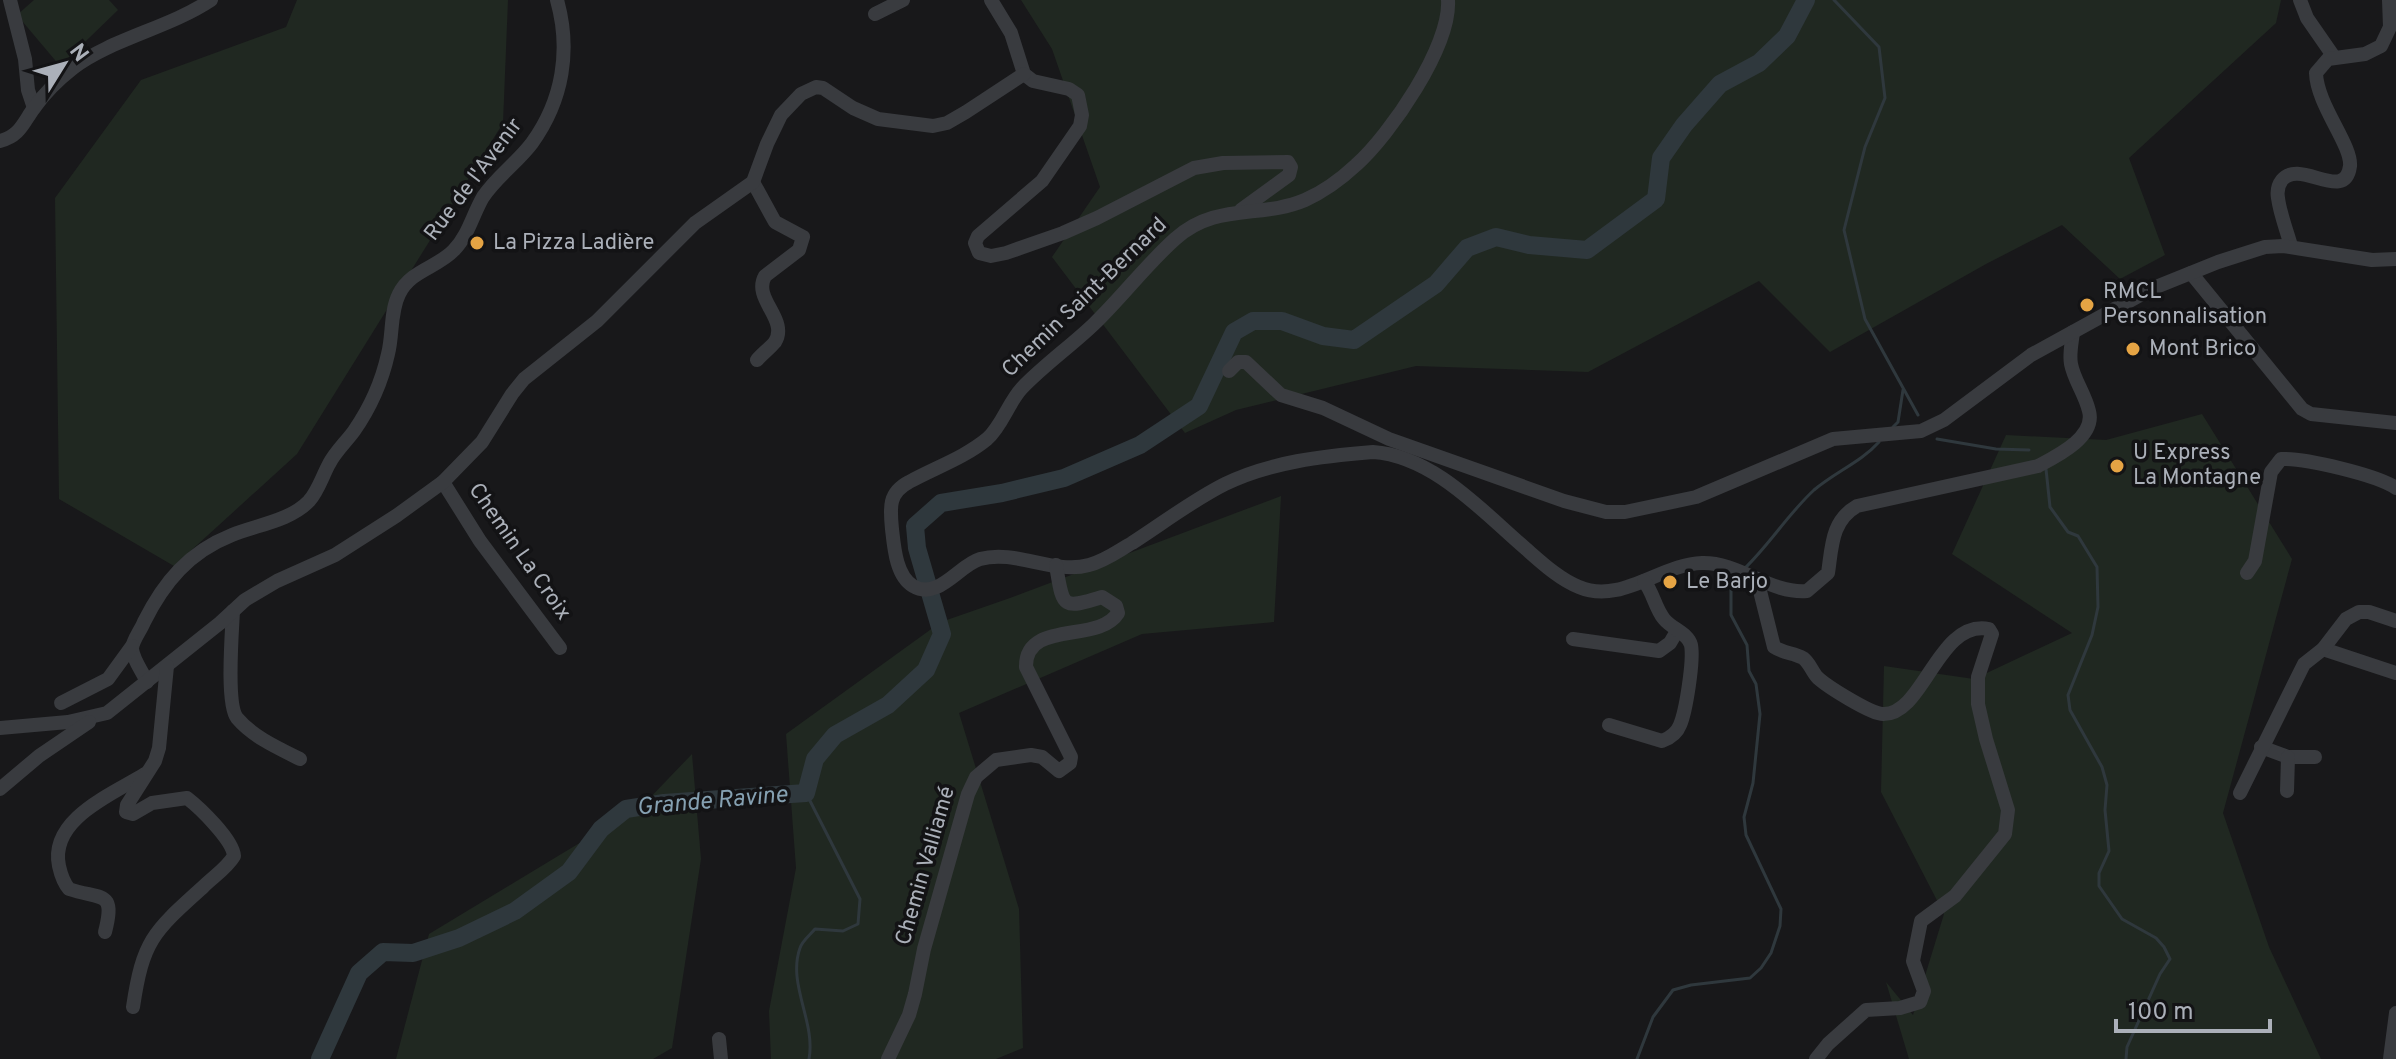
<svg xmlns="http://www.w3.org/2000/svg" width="2396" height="1059" viewBox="0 0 2396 1059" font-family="Overpass,sans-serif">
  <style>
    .green { fill: #202821 }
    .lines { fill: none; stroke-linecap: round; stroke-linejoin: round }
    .stream { stroke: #2f383d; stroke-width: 3 }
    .river { stroke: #2f383d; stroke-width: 18 }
    .minor { stroke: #393b3f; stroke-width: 14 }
    .poi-dot { fill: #e5a444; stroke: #131315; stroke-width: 3 }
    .labels { text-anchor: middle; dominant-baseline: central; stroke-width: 7; stroke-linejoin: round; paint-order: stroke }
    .street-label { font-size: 22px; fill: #abb0b9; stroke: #131315 }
    .poi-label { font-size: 22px; fill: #abb0b9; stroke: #131315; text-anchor: start }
    .water-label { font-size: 24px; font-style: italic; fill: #85a0b1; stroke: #131315 }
  </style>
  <rect width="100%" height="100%" fill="#18181a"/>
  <!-- green -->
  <g class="green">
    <polygon points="34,0 109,0 118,10 60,66 17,15"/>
    <polygon points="297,0 508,0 503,123 297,454 174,566 59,499 55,198 141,80 286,27"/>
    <polygon points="1021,0 2281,0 2276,23 2129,158 2165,255 2120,279 2062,225 1986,264 1830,352 1759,281 1588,372 1416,366 1236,410 1185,433 1052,257 1100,187 1052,49"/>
    <polygon points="2202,414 2292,559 2223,813 2269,947 2321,1059 1909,1059 1886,982 1913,1015 1944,914 1881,792 1884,666 1974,679 2072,633 1952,554 2006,435 2106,440"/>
    <polygon points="1281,496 1274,622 1142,634 959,713 1019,909 1023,1048 996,1059 771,1059 769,1011 796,868 786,734 941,622 1010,598"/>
    <polygon points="692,754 701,859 672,1048 653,1059 396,1059 429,934 644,804"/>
  </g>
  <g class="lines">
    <!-- stream -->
    <g class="stream">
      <polyline points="1834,0 1879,47 1885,98 1865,147 1844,230 1865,319 1918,415"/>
      <polyline points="1893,427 1898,422 1903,390"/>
      <polyline points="1937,439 1996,449 2029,450"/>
      <polyline points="2046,469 2050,507 2068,532 2078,536 2097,567 2098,607 2092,635 2068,695 2070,710 2102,767 2107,785 2105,810 2109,851 2099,873 2099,886 2122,919 2156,938 2164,947 2170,959 2160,974 2127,1047 2126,1059"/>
      <path d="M1744 569C1770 544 1788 514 1814 490 1835 472 1861 462 1879 442"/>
      <path d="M806 793 860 899 858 924 843 931 815 929C810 935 802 941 800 948 787 984 816 1022 809 1059"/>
      <polyline points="1637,1059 1653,1017 1673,990 1691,985 1750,978 1761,968 1771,953 1780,926 1781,909 1746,835 1744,817 1753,783 1760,714 1756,684 1749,671 1747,645 1731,615 1731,585 1739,575"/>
    </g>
    <!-- river -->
    <polyline class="river" points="320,1059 359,973 383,952 413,953 459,938 515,911 569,872 601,829 626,809 664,803 806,793 815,759 835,735 888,705 926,670 942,634 917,548 915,526 941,503 1002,493 1064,478 1140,445 1199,406 1234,332 1253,321 1282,321 1323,336 1354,340 1436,284 1467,248 1496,237 1529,245 1587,250 1656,199 1661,158 1684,125 1720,84 1759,63 1787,36 1806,0"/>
    <!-- minor -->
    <g class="minor">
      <polyline points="10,0 25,59 28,90 34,108"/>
      <polyline points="991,0 1011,33 1024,74 1033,81 1069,89 1078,95 1082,115 1080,126 1042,181 978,236 975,243 979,253 991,256 1006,253 1063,233 1097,218 1194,168 1223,163 1288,162 1291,167 1289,175 1241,210"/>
      <path d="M1448 0C1451 46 1390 135 1356 165 1341 179 1323 192 1305 200 1260 219 1216 202 1175 239 1146 265 1122 297 1094 324 1071 346 1044 365 1022 388 1008 403 1002 426 987 439 964 458 934 468 909 482 888 493 890 508 892 529 894 547 896 576 913 586 938 601 959 565 980 559 1016 549 1054 575 1089 565 1105 561 1118 551 1132 543 1163 523 1193 500 1225 484 1270 462 1323 456 1373 452 1433 456 1482 511 1525 548 1541 562 1559 579 1579 587 1621 605 1661 564 1702 563 1739 562 1770 594 1807 591L1828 573C1832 547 1831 521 1857 506L2038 466C2057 456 2096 437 2089 411 2085 394 2074 380 2071 364 2069 354 2072 342 2073 332"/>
      <polyline points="2300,0 2307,18 2334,57"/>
      <polyline points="875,14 903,0"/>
      <path d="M0 141C20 136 23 123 34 108 44 94 59 79 73 68 111 39 169 28 211 0"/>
      <path d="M753 182 775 222 803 237 799 250 765 276C752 299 789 319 775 342 770 348 762 354 757 360"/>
      <path d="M2291 246C2287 231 2280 214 2278 198 2277 192 2278 185 2282 180 2300 158 2345 204 2350 166 2352 145 2317 105 2316 73L2328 59 2365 54 2381 46 2390 27 2389 0"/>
      <polyline points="2191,273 2302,409 2311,414 2396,423"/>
      <polyline points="1229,371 1238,362 1246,362 1281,395 1323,408 1389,439 1564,501 1606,512 1625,512 1696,497 1833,439 1921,431 1944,420 2031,355 2151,289 2218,262 2265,247 2283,246 2372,260 2396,259"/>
      <polyline points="443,482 480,541 560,648"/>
      <path d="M2247 573 2255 561 2271 472 2281 459C2305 458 2377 475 2396 488"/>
      <path d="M1757 579 1774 647C1783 653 1794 653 1803 658 1810 663 1812 672 1818 678 1828 687 1871 714 1883 714 1924 715 1938 619 1989 629L1992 634 1978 677V704L1986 739 2008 810 2005 834 1955 896 1921 921 1913 961 1924 991 1920 1002 1900 1008 1866 1010 1828 1044 1816 1059"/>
      <path d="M233 611C232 632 226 704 237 718 253 737 278 748 300 759"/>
      <polyline points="1573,639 1659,651 1670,643 1677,631"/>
      <polyline points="2323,649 2396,673"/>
      <path d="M147 682C143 672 133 660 132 649 132 641 141 630 144 622 164 582 189 552 232 535 256 525 290 521 309 501 318 491 322 477 329 464 335 452 346 442 354 431 370 408 382 381 388 354 393 335 390 312 399 294 411 270 437 268 454 250 468 236 473 214 483 197 497 176 517 163 532 143 563 100 571 50 557 0"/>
      <polyline points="61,703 108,679 132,646"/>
      <path d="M1609 725 1662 741C1670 738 1677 733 1680 725 1686 711 1694 660 1691 645 1688 633 1672 629 1664 619 1655 608 1653 592 1644 581"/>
      <polyline points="0,728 68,722 107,713 220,623 245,600 277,581 335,555 396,516 443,482 482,442 512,394 524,379 597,321 695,223 753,182 767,144 781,115 801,94 816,87 823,88 853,108 878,119 933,126 947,123 966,112 1024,74"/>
      <polyline points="2261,747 2288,757 2315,757"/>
      <polyline points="0,789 39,756 89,722"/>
      <polyline points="2287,791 2288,757"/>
      <polyline points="2240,793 2304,664 2323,649 2346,619 2359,612 2369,612 2396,621"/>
      <path d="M105 932C116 889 101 900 69 889 63 882 61 875 59 866 49 819 113 794 145 774"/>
      <path d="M133 1007C143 940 153 932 203 887 213 877 227 868 234 856 233 840 200 808 187 798L152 803 133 814 126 812 127 805 155 761 159 748 167 666"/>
      <polyline points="719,1039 721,1059"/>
      <path d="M888 1059 909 1015 915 994 924 949 968 794 976 777 996 760 1031 755 1042 757 1059 771 1070 763 1071 757 1026 667C1025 619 1099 644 1118 613L1116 606 1102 597C1061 610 1063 607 1056 565"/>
      <polyline points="2390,1059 2396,1013"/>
    </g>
  </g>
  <!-- markers -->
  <g class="poi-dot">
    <circle cx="477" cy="243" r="8"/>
    <circle cx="2087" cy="305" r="8"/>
    <circle cx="2133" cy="349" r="8"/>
    <circle cx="2117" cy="466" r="8"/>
    <circle cx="1670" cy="582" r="8"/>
  </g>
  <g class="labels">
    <!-- street labels -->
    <g class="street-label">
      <text transform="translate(474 180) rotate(-53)">Rue de l'Avenir</text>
      <text transform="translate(1085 298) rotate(-44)">Chemin Saint-Bernard</text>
      <text transform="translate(519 552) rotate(55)">Chemin La Croix</text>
      <text transform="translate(926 866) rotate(-74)">Chemin Valliamé</text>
    </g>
    <!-- poi labels -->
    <g class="poi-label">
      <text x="493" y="243">La Pizza Ladière</text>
      <text x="2103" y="292">RMCL<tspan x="2103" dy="25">Personnalisation</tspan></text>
      <text x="2149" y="349">Mont Brico</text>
      <text x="2133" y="453">U Express<tspan x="2133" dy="25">La Montagne</tspan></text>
      <text x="1686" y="582">Le Barjo</text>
    </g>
    <!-- water labels -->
    <g class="water-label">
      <text transform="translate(712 802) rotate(-5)">Grande Ravine</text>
    </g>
  </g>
  <!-- north arrow -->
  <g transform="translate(64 64) rotate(53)" stroke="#131315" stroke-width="6" paint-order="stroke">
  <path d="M0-6L14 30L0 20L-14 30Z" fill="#abb0b9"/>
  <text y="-12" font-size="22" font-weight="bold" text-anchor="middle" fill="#abb0b9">N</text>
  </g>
  <!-- scale -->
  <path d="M2116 1019v12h154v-12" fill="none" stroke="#abb0b9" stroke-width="4"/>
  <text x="2128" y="1019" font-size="24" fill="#abb0b9" stroke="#131315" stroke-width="6" paint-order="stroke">100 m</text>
</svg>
